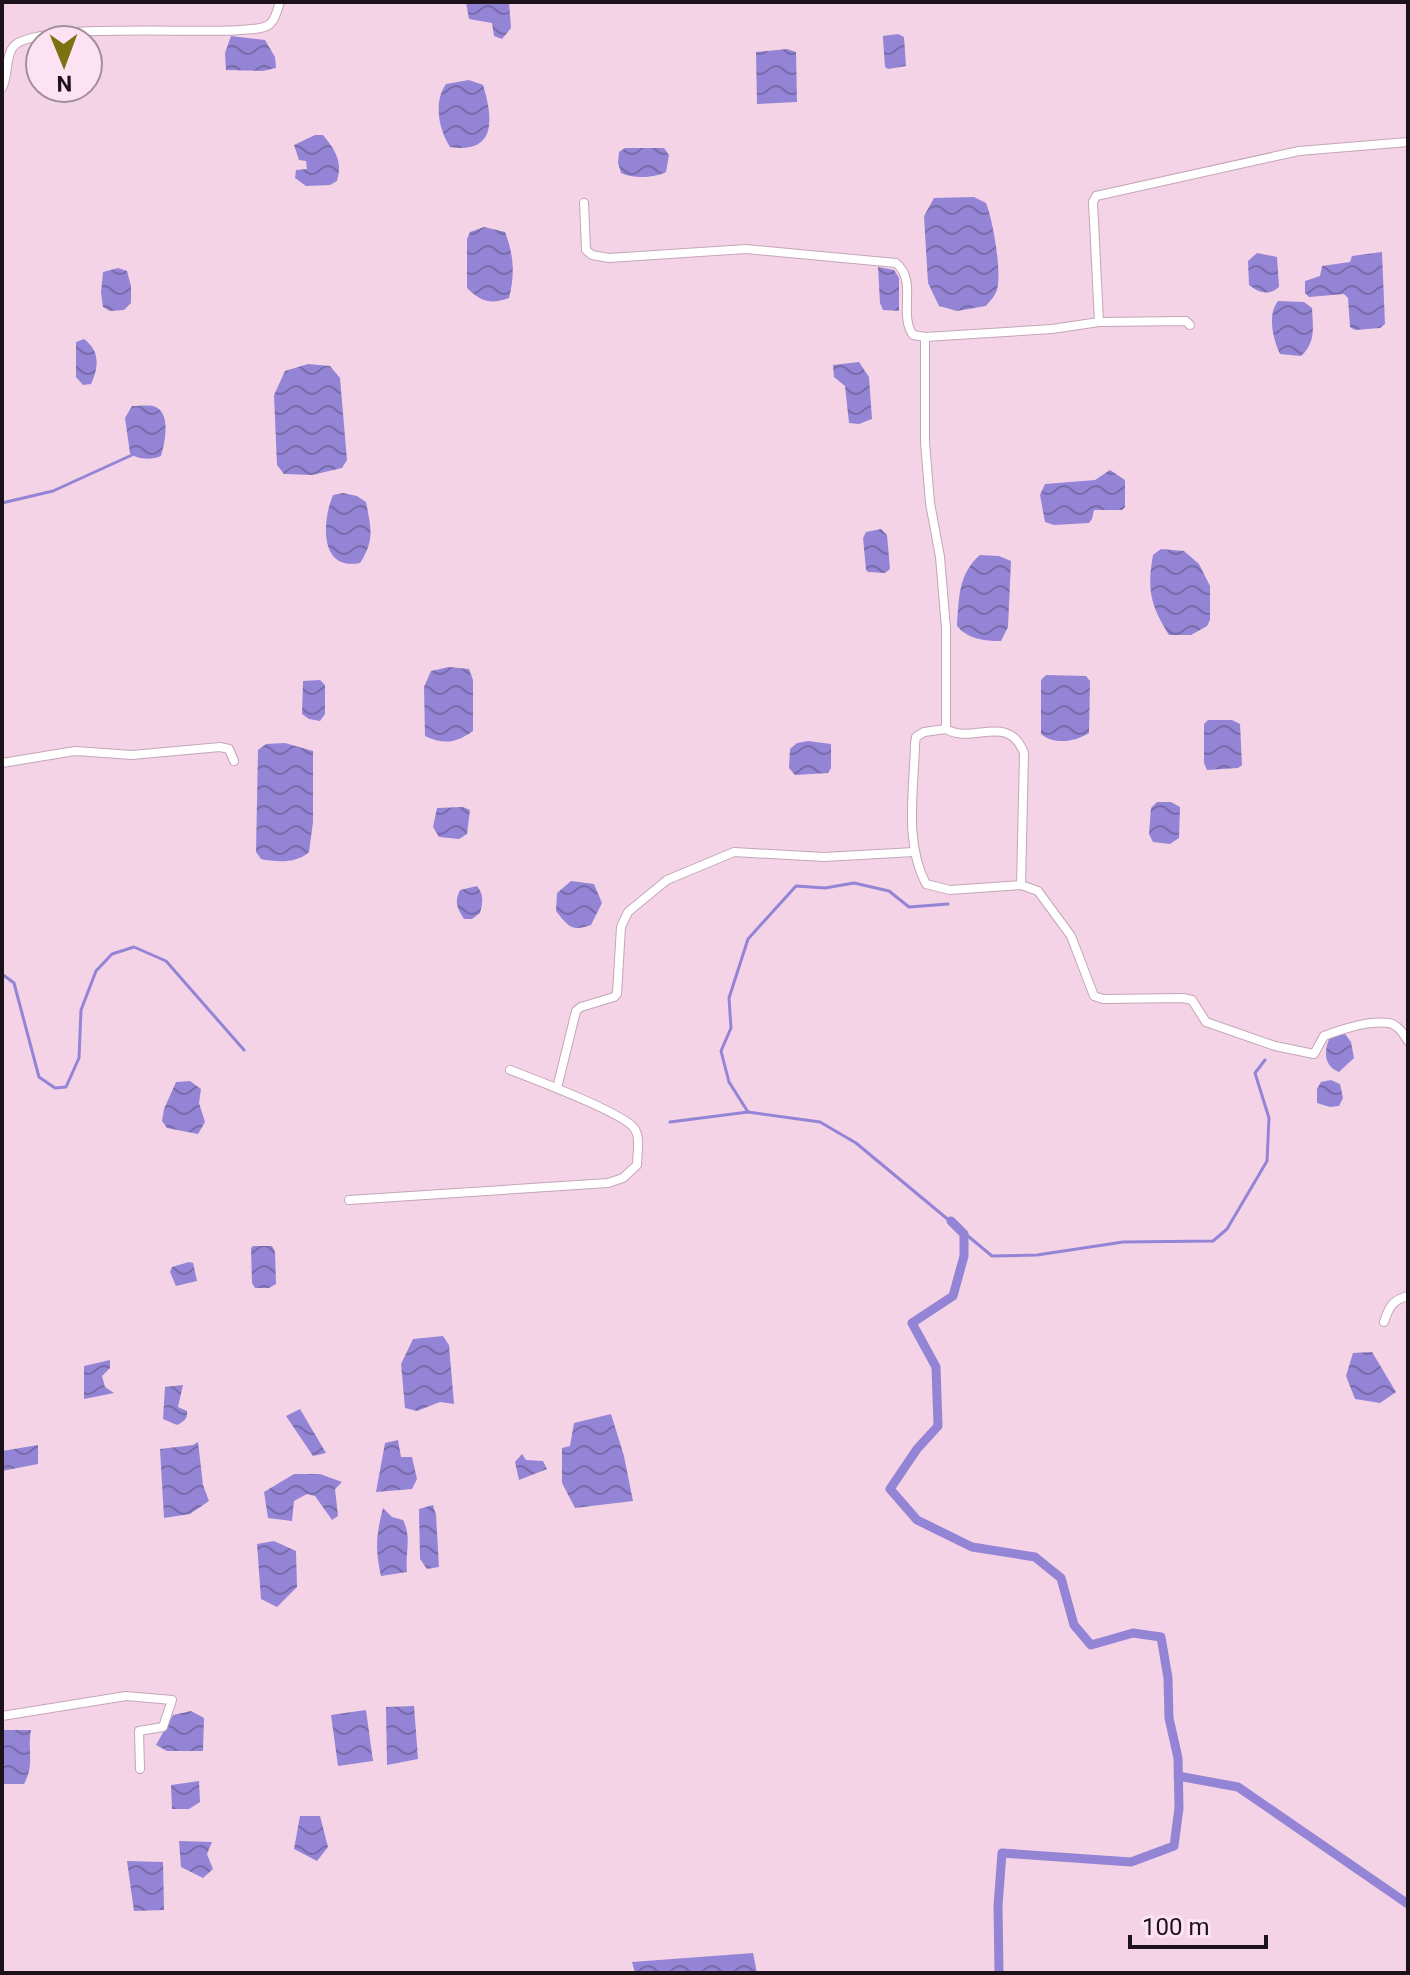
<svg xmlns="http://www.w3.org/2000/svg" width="1410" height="1975" viewBox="0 0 1410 1975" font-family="Roboto,sans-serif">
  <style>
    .water { fill: url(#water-waves) }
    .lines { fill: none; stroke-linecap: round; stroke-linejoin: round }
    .stream { stroke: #9484d5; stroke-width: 3 }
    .canal { stroke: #9484d5; stroke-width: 9 }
    .minor-casing { stroke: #c4a5b8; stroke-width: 10 }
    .minor { stroke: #fff; stroke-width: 8 }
  </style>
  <defs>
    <pattern id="water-waves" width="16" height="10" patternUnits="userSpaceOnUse" patternTransform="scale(2)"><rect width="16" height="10" fill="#9484d5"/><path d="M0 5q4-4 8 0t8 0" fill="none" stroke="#786bac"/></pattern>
  </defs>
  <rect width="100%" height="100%" fill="#f4d3e7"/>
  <!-- water -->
  <g class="water">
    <polygon points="466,2 509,2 511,28 502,39 494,36 492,23 469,19"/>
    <polygon points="898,34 904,37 906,66 888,69 885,67 883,39 883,36"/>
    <polygon points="231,36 265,40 275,57 276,68 263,71 226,70 225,53"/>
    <polygon points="787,49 796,52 797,102 757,104 756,52"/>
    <path d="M469 80 483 85C493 118 497 154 450 147 439 130 433 102 446 84Z"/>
    <path d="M315 135H323C335 150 343 161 337 181L330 185 306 186 295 178 296 170 307 169 306 161 299 160 294 145Z"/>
    <path d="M625 148H664L669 155 666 172C654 178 633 179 621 173L618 163 619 152Z"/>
    <path d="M974 197 986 203C993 220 1002 272 997 290 995 296 990 301 986 306L957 311 939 306 928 283 924 216 934 198Z"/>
    <path d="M484 227 505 232C514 256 515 274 509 298 490 305 480 301 467 288V239L470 232Z"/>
    <polygon points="1382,252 1385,324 1380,328 1355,330 1350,327 1348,298 1344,294 1309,297 1305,293 1305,281 1320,276 1322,266 1350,262 1352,256"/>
    <path d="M1257 253 1277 257 1279 287C1269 296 1259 293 1249 285L1248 261Z"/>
    <polygon points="878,267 894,270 899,278 899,311 883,310 880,303"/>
    <polygon points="118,268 127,271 131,286 131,303 124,310 110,311 103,307 101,293 103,272"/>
    <path d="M1278 301 1304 302 1312 308C1313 327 1316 343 1301 356L1280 354C1273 339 1267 315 1278 301Z"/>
    <path d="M84 339C100 351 99 367 91 384L83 385 76 377V342Z"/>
    <polygon points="859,362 869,377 872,419 859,424 849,423 845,386 834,377 833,365"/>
    <polygon points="308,364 330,366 340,378 347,460 342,468 312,475 284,474 277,465 274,395 285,371"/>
    <path d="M132 406C138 406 147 405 153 406 172 411 165 443 161 456 152 460 137 460 130 453L125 418Z"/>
    <polygon points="1110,470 1125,480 1125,507 1122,510 1094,510 1092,519 1089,523 1054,525 1045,522 1040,495 1045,484 1095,480"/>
    <path d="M343 493 357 496 366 502C371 528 375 540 360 563 319 571 322 521 333 495Z"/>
    <polygon points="881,529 887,535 890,569 885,573 868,572 866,570 863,538 866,532"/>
    <path d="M1161 549 1184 551 1199 564 1210 586V620L1207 626 1191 635H1169C1150 605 1147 589 1153 555Z"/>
    <path d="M980 555 999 556 1011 561 1008 627 1001 641C984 641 968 639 957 626 959 598 958 574 980 555Z"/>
    <path d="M449 667 469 669 473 680V731C456 743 444 745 425 736L424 687 431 671Z"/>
    <path d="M1046 675 1086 676 1090 681 1089 733C1075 742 1054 745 1041 734V680Z"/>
    <polygon points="320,680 325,685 325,714 320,721 309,719 302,714 303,681"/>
    <polygon points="1208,720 1232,720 1240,724 1242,765 1238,768 1207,770 1204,763 1204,724"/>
    <polygon points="808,741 831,744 831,768 828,773 795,775 789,768 790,749 797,743"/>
    <path d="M285 743 313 751V822L309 852C296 864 276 862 261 859L256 852 258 750 266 744Z"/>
    <polygon points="1157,802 1171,802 1180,807 1179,838 1170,844 1153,842 1149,834 1151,808"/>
    <polygon points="463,807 470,810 467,834 459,839 439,837 433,827 437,808"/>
    <path d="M571 881 594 884 602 903 591 925C571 932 568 926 556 911L557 893Z"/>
    <path d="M477 886C484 895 483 902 480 913L472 919H464C457 908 454 902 460 890Z"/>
    <path d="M1345 1034 1351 1042 1354 1058 1339 1072C1323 1066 1324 1050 1330 1037Z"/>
    <polygon points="1331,1080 1340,1084 1343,1098 1339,1106 1330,1107 1317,1103 1317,1089 1321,1082"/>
    <polygon points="190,1081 201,1089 199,1103 205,1122 198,1134 167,1128 162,1121 164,1109 176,1082"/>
    <polygon points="253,1246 272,1246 275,1252 276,1284 269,1288 255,1288 252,1283 251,1248"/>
    <polygon points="189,1262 193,1263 197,1281 176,1286 170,1272 172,1267"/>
    <polygon points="443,1336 449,1345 454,1404 440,1402 417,1411 405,1408 401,1364 413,1339"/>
    <polygon points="1372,1352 1396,1392 1380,1403 1355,1399 1346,1376 1353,1353"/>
    <polygon points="110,1360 110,1368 102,1376 105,1387 114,1393 84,1399 84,1366"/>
    <path d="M183 1385 178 1407 187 1411C188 1419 183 1422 177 1425L163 1419 165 1387Z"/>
    <polygon points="300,1409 326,1453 313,1456 286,1416"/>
    <polygon points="611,1414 624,1456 633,1501 575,1508 562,1483 562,1448 570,1446 574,1423"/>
    <polygon points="398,1440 401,1457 412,1457 417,1479 412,1489 376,1492 385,1443"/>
    <polygon points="198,1442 203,1485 209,1501 190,1514 164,1518 160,1449 193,1445"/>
    <polygon points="38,1445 38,1464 2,1471 2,1451"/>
    <polygon points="522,1454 526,1460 543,1461 547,1469 519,1480 515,1462"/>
    <polygon points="294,1474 320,1474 342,1482 335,1489 338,1516 332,1520 315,1496 307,1494 294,1501 292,1521 268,1518 264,1492"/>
    <polygon points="433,1505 436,1515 439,1567 427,1569 420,1559 419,1509"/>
    <path d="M383 1508 392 1517 403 1520C412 1537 405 1552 407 1572L381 1576C375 1548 376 1536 383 1508Z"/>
    <polygon points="274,1541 296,1551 297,1587 277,1607 261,1599 257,1544"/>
    <polygon points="414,1706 418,1759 387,1765 386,1707"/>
    <polygon points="366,1710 373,1761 338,1766 331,1715"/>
    <polygon points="191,1711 204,1718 203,1751 167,1751 156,1745 173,1715"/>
    <path d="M31 1730C27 1751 35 1764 24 1784H5L2 1782V1730Z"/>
    <polygon points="199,1781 200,1802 189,1809 172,1809 171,1785"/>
    <polygon points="300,1816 320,1816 328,1847 317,1861 294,1849"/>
    <polygon points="179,1841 212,1842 207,1854 213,1869 203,1878 181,1867"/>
    <polygon points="127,1861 163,1862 164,1910 134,1911"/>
    <polygon points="753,1953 757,1973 635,1973 632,1962"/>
  </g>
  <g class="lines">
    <!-- stream -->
    <g class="stream">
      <polyline points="2,503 53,491 132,455"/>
      <polyline points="2,974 14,983 39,1077 55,1088 66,1087 79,1058 81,1010 96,971 112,954 134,947 166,961 244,1050"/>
      <polyline points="748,1112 729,1082 721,1051 731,1028 729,998 748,939 796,886 825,888 854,883 889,891 909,907 948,904"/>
      <polyline points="670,1122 748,1112 820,1122 856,1143 992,1256 1037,1255 1123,1242 1213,1241 1227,1229 1267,1161 1269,1118 1255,1073 1265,1060"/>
    </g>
    <!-- canal -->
    <g class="canal">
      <polyline points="951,1221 964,1234 964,1256 953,1296 912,1323 936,1367 938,1426 917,1449 890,1489 917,1520 972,1547 1035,1557 1061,1578 1074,1625 1091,1645 1133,1633 1161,1637 1168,1678 1169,1718 1178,1758 1179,1808 1174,1846 1131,1862 1002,1853 998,1906 999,1973"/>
      <polyline points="1178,1776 1238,1787 1408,1904"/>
    </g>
    <defs>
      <g id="minor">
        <path d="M2 88C9 75 5 57 13 47 32 22 201 34 240 30 249 29 262 30 270 24 276 19 277 9 280 2"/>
        <path d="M584 203 586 250 592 255 609 258 746 249 896 263C918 281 898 314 913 335L925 337 1052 329 1099 322 1093 202 1096 196 1299 151 1408 142"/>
        <polyline points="1099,322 1186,321 1190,325"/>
        <path d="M925 337V442L930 503 940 557 946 628V729C973 745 1008 712 1024 753L1021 885"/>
        <path d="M946 729 924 732 916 737 915 744C914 790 904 842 926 884L950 890 1021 885 1038 891 1071 936 1094 996 1103 999 1183 998 1192 1000 1206 1022 1275 1046 1314 1054 1324 1036C1342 1029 1369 1020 1389 1023 1398 1025 1403 1033 1408 1041"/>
        <polyline points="2,763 75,751 132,755 220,747 229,749 234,761"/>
        <polyline points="557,1088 576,1011 581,1007 614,997 617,994 621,927 628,912 667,880 734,852 824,857 914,852"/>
        <path d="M349 1200 608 1183 623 1178 637 1165C637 1154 641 1137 634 1128 623 1113 531 1078 510 1070"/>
        <path d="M1384 1322C1389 1307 1392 1300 1408 1296"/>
        <polyline points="2,1716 126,1696 172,1700 163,1727 139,1731 140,1769"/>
      </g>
    </defs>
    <!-- minor casing -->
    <use href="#minor" class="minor-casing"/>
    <!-- minor -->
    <use href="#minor" class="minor"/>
  </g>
  <!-- border -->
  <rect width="1410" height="1975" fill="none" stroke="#1d1219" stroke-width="8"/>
  <!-- north arrow -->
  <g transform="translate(64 64) rotate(179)"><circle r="38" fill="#fde2f3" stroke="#a38f9c" stroke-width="2"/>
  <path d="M0-6L14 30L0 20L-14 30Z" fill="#7d7111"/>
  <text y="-12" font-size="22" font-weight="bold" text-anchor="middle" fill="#1d1219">N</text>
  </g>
  <!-- scale -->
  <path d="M1130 1935v12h136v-12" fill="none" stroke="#1d1219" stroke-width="4"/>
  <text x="1142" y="1935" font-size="24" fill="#1d1219" stroke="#fde2f3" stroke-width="6" paint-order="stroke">100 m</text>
</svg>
